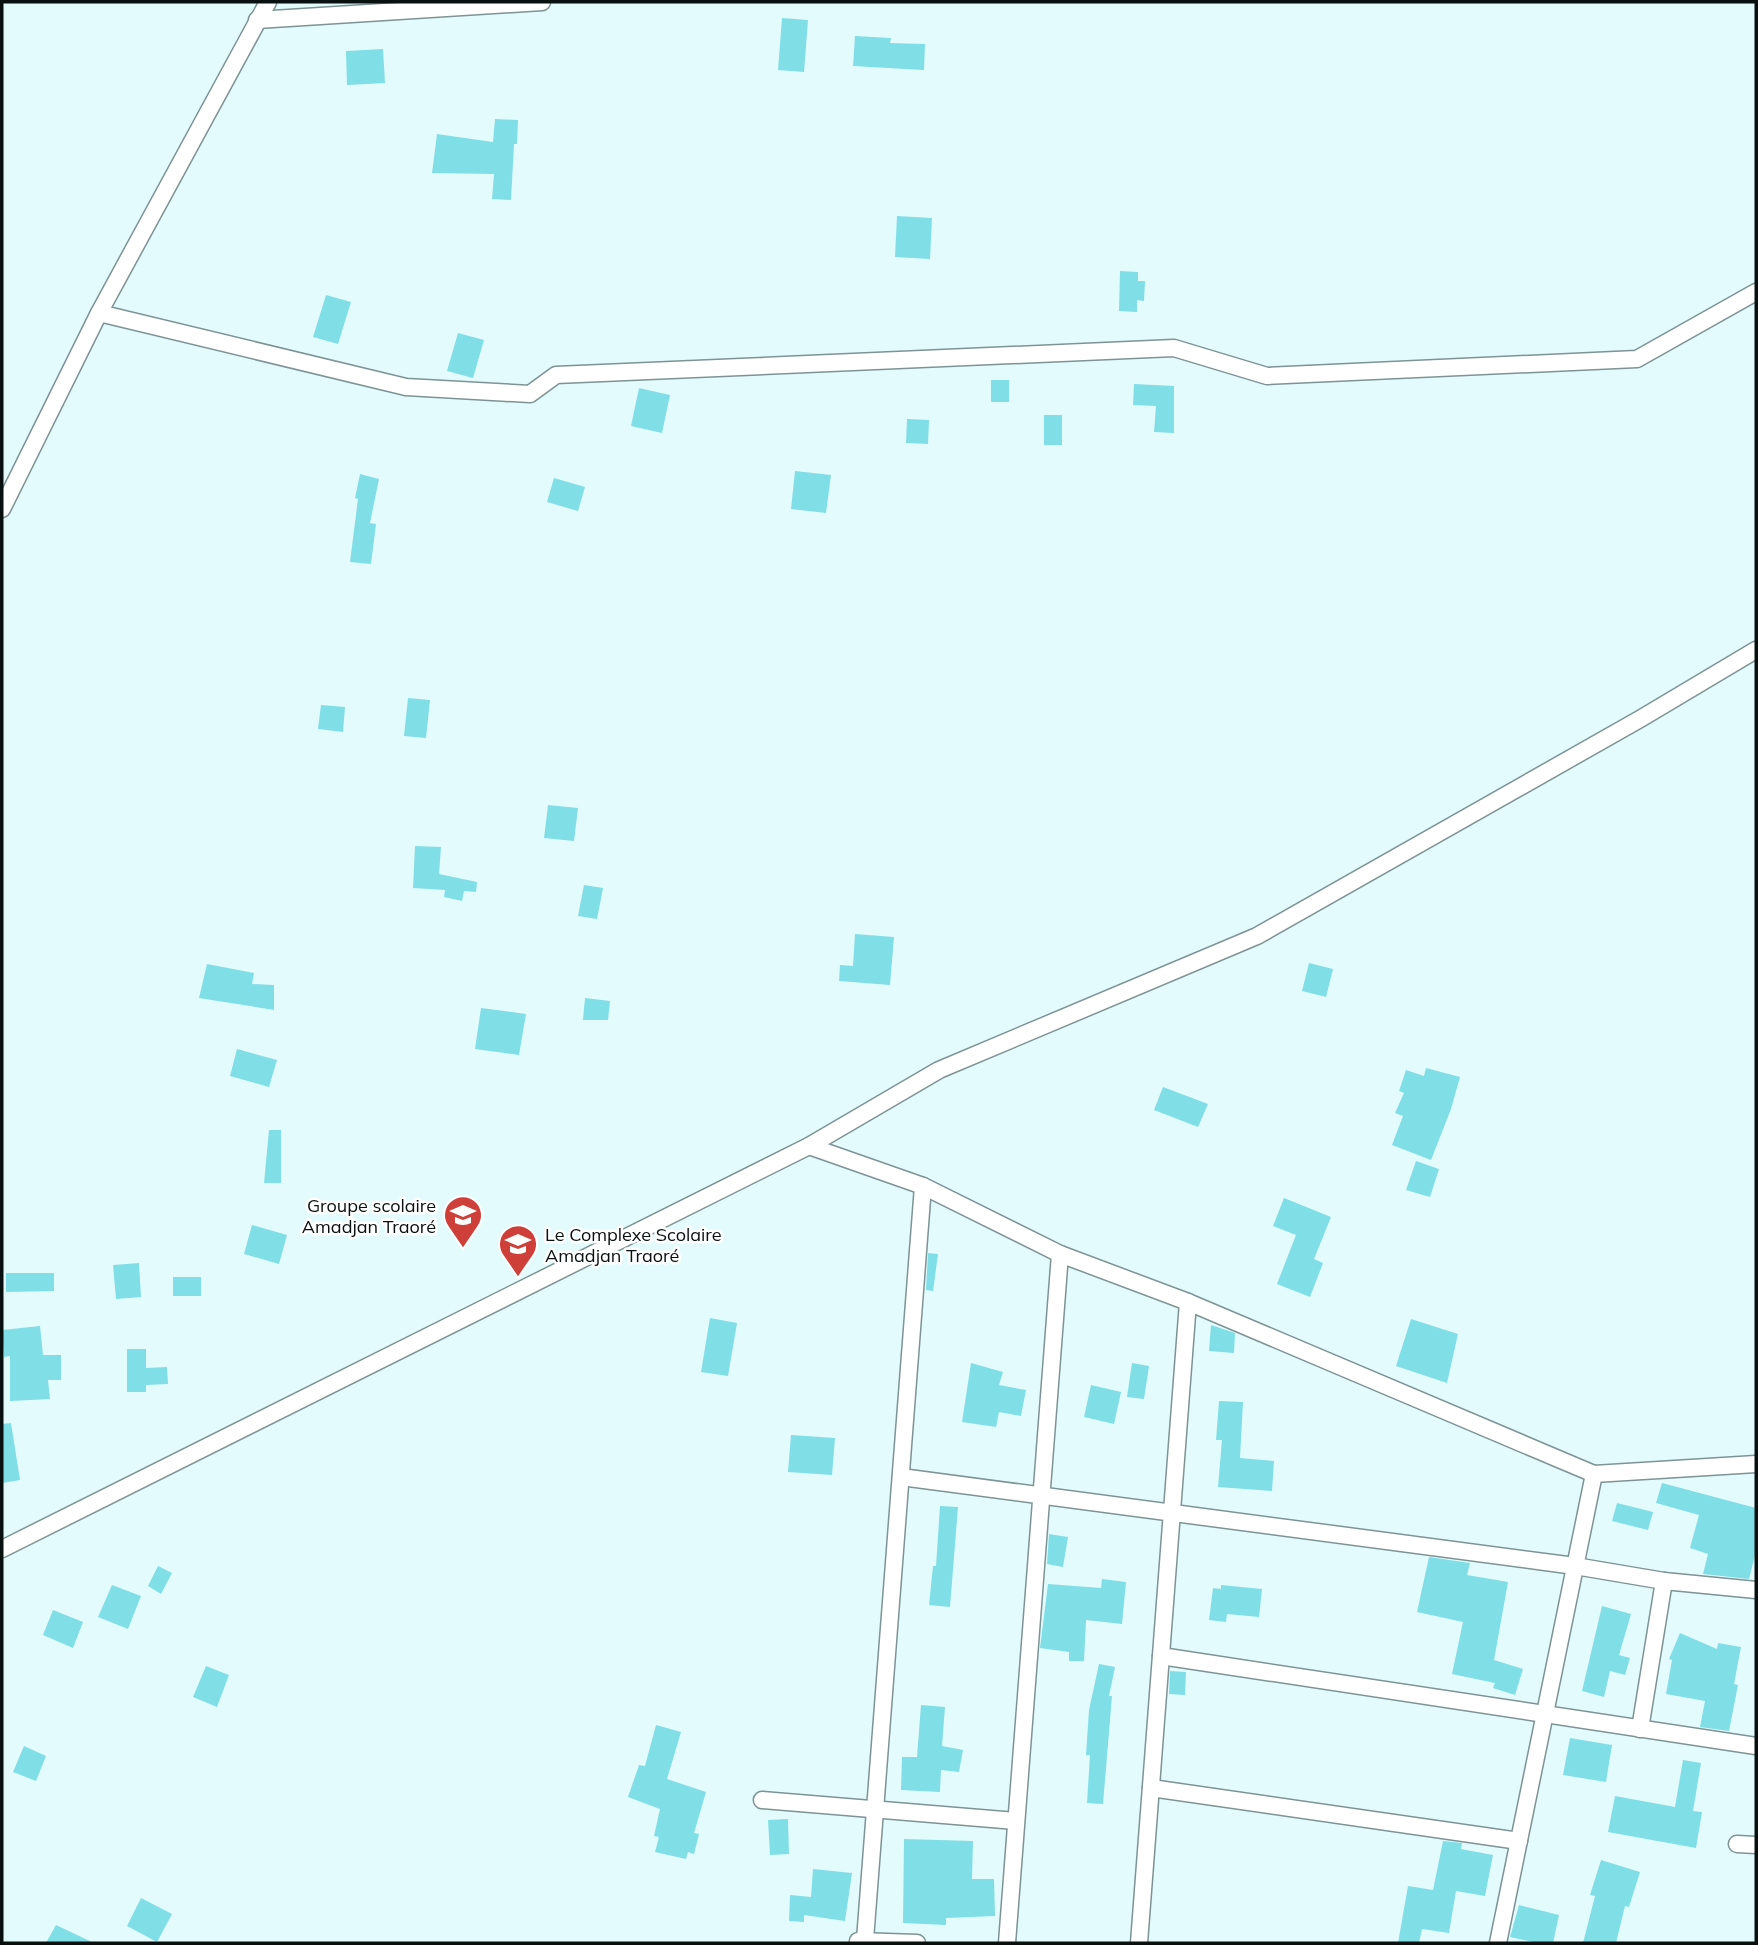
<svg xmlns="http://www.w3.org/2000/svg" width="1758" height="1945" viewBox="0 0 1758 1945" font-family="Mulish,sans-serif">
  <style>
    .building { fill: #80dee6 }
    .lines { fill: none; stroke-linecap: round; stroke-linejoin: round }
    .street-casing { stroke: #7d9395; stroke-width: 19 }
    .street { stroke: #fff; stroke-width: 16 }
    .labels { text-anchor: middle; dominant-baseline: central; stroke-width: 5; stroke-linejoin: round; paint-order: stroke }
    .poi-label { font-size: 18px; fill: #081010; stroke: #fff; text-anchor: end }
  </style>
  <rect width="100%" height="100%" fill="#e3fbfd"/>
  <!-- building -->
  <g class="building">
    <polygon points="782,18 808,20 804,72 778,70"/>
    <polygon points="855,36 891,38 890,43 925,44 924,70 853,66"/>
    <polygon points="383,49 385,83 347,85 346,51"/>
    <polygon points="495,119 518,120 517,144 514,144 511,200 492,199 494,174 432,173 437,134 493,142"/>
    <polygon points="897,216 932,218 930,259 895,257"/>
    <polygon points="1120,271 1138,272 1138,281 1145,281 1144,301 1137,300 1137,312 1119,311"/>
    <polygon points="326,295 351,302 338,344 313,337"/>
    <polygon points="458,333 484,340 473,378 447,371"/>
    <rect x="991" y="380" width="18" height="22"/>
    <polygon points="1134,384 1174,386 1174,433 1154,432 1156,406 1133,405"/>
    <polygon points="639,388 670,395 662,433 631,426"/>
    <rect x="1044" y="415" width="18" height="30"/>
    <polygon points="907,419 929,420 928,444 906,443"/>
    <polygon points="795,471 831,475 826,513 791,509"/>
    <polygon points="360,474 379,479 370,523 376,524 371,564 350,562 358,499 355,498"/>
    <polygon points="554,478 585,487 578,511 547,502"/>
    <polygon points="408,698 430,700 426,738 404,736"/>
    <polygon points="321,705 345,707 343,732 318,729"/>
    <polygon points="548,805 578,808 574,841 544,838"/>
    <polygon points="415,846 441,847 439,874 477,882 476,892 464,891 462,901 444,897 445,890 413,888"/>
    <polygon points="584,885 603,888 597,919 578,916"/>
    <polygon points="855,934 894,937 890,985 839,981 840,965 853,966"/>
    <polygon points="1309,963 1333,969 1326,997 1302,991"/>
    <polygon points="207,964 254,973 252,984 274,985 274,1010 199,998"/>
    <polygon points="585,998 610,1001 608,1020 583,1020"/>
    <polygon points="481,1008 526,1014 519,1055 475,1049"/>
    <polygon points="237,1049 277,1060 269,1087 230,1076"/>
    <polygon points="1426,1068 1460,1077 1451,1109 1431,1160 1392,1145 1403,1116 1395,1113 1404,1093 1399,1091 1406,1070 1424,1076"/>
    <polygon points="1163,1087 1208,1104 1198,1127 1154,1110"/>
    <polygon points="269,1130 281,1130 281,1183 264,1183"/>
    <polygon points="1416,1161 1439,1169 1430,1197 1406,1190"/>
    <polygon points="1284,1198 1331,1217 1314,1259 1323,1263 1310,1297 1277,1284 1296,1235 1273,1226"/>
    <polygon points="252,1225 287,1235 279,1264 244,1254"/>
    <polygon points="928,1253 938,1254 933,1291 926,1290"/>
    <polygon points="139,1263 141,1297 116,1299 113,1265"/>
    <polygon points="6,1273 54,1273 54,1291 6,1292"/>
    <rect x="173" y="1277" width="28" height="19"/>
    <polygon points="710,1318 737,1323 728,1376 701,1372"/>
    <polygon points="1411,1319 1458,1334 1447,1383 1396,1366"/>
    <polygon points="1211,1325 1235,1333 1234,1353 1209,1351"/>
    <polygon points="40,1326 43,1355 61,1355 61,1380 48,1380 50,1399 10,1401 10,1356 4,1357 2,1330"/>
    <polygon points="127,1349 146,1349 146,1368 167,1367 168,1384 146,1385 146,1392 127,1392"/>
    <polygon points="971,1363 1003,1372 999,1385 1026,1390 1021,1416 999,1412 996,1427 962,1422"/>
    <polygon points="1132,1363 1149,1366 1144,1399 1127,1397"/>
    <polygon points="1091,1385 1121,1392 1114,1424 1084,1417"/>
    <polygon points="1219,1401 1243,1402 1240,1458 1274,1461 1272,1491 1218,1487 1222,1440 1216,1440"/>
    <polygon points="11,1423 20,1480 2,1483 2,1424"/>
    <polygon points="791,1435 835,1438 832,1475 788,1472"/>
    <polygon points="1662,1483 1756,1508 1756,1551 1749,1579 1703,1574 1708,1554 1690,1548 1699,1515 1656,1503"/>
    <polygon points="1617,1503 1653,1512 1648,1530 1612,1521"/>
    <polygon points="940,1506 958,1507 950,1607 929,1605 933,1566 936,1566"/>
    <polygon points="1049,1534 1068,1537 1063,1567 1047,1564"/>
    <polygon points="1429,1557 1470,1563 1467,1575 1508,1582 1494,1660 1523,1669 1515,1695 1493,1688 1495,1683 1452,1674 1463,1622 1417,1612"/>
    <polygon points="158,1566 172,1573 161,1594 148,1586"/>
    <polygon points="1102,1579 1126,1582 1122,1624 1086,1620 1084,1661 1069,1661 1069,1652 1040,1648 1048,1584 1101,1588"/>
    <polygon points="112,1585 141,1596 128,1629 98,1617"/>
    <polygon points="1221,1585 1262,1589 1259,1617 1227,1614 1226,1622 1209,1620 1213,1588 1221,1589"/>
    <polygon points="1602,1606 1631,1614 1619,1655 1630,1658 1625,1675 1610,1671 1604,1697 1582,1691"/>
    <polygon points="53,1610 83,1622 73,1648 43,1635"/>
    <polygon points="1680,1633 1717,1649 1718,1643 1741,1647 1734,1684 1738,1685 1729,1731 1700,1727 1705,1701 1666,1694 1672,1660 1669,1659"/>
    <polygon points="1099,1664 1115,1667 1109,1696 1112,1696 1103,1804 1087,1803 1090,1755 1086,1755 1089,1710"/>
    <polygon points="206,1666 229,1675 217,1707 193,1697"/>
    <polygon points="1170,1671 1186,1672 1185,1695 1169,1694"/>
    <polygon points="921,1705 945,1707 942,1746 963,1750 959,1772 941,1770 940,1792 901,1790 902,1757 917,1757"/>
    <polygon points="656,1725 681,1732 667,1779 706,1792 694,1833 699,1834 694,1854 688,1852 686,1859 655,1852 659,1837 654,1836 660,1809 628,1797 639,1765 645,1766"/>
    <polygon points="1570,1738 1612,1745 1606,1782 1563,1775"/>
    <polygon points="24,1746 46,1756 36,1781 13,1772"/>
    <polygon points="1683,1760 1701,1763 1693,1811 1702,1812 1696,1848 1608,1832 1615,1796 1675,1807"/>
    <polygon points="788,1819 789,1854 770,1855 768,1820"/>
    <polygon points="904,1839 973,1841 972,1879 994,1879 995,1916 946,1918 946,1925 903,1923"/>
    <polygon points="1443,1841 1462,1843 1461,1849 1493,1855 1485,1896 1456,1891 1449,1933 1422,1929 1419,1943 1398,1943 1408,1886 1433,1890"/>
    <polygon points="1601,1860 1640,1872 1629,1907 1625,1906 1616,1943 1583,1943 1595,1896 1590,1895"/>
    <polygon points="813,1869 852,1873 845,1921 804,1915 804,1922 789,1921 790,1895 811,1897"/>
    <polygon points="141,1898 172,1914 157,1942 127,1926"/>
    <polygon points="1519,1905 1559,1915 1553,1943 1538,1943 1510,1937"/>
    <polygon points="56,1925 94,1943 46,1943"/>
  </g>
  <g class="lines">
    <defs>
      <g id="street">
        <polyline points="257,20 542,2"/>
        <polyline points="99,313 406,387 530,394 556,375 1174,348 1267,376 1637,359 1756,292"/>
        <polyline points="2,509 99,313 268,2"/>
        <polyline points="809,1146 923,1186 1060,1254 1188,1302 1594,1474 1756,1464"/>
        <polyline points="901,1477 1575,1566 1664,1581 1756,1590"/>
        <polyline points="2,1549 809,1146 939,1070 1257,936 1640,719 1756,650"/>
        <polyline points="1161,1656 1756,1746"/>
        <polyline points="1640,1729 1664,1581"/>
        <polyline points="1151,1788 1519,1841"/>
        <polyline points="762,1800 1016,1821"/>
        <polyline points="1737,1844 1756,1845"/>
        <polyline points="865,1940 923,1186"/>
        <polyline points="858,1941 917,1943"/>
        <polyline points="1007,1943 1060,1254"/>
        <polyline points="1139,1943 1188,1302"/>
        <polyline points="1498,1943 1594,1474"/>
      </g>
    </defs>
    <!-- street casing -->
    <use href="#street" class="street-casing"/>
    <!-- street -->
    <use href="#street" class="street"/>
  </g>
  <!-- icons -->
  <defs>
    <symbol id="school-pin" viewBox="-11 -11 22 30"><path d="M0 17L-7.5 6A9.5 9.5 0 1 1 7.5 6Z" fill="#cd3f38" stroke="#fff"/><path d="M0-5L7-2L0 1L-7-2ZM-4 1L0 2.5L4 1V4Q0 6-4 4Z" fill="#fff"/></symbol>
  </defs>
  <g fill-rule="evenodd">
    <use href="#school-pin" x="441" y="1193" width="44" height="60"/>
    <use href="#school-pin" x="496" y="1222" width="44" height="60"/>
  </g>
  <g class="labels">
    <!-- poi labels -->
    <g class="poi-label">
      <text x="436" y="1205">Groupe scolaire<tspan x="436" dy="21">Amadjan Traoré</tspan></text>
      <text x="545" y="1234" text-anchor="start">Le Complexe Scolaire<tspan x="545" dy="21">Amadjan Traoré</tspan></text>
    </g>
  </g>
  <!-- border -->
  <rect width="1758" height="1945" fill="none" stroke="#081010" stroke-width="7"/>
</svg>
